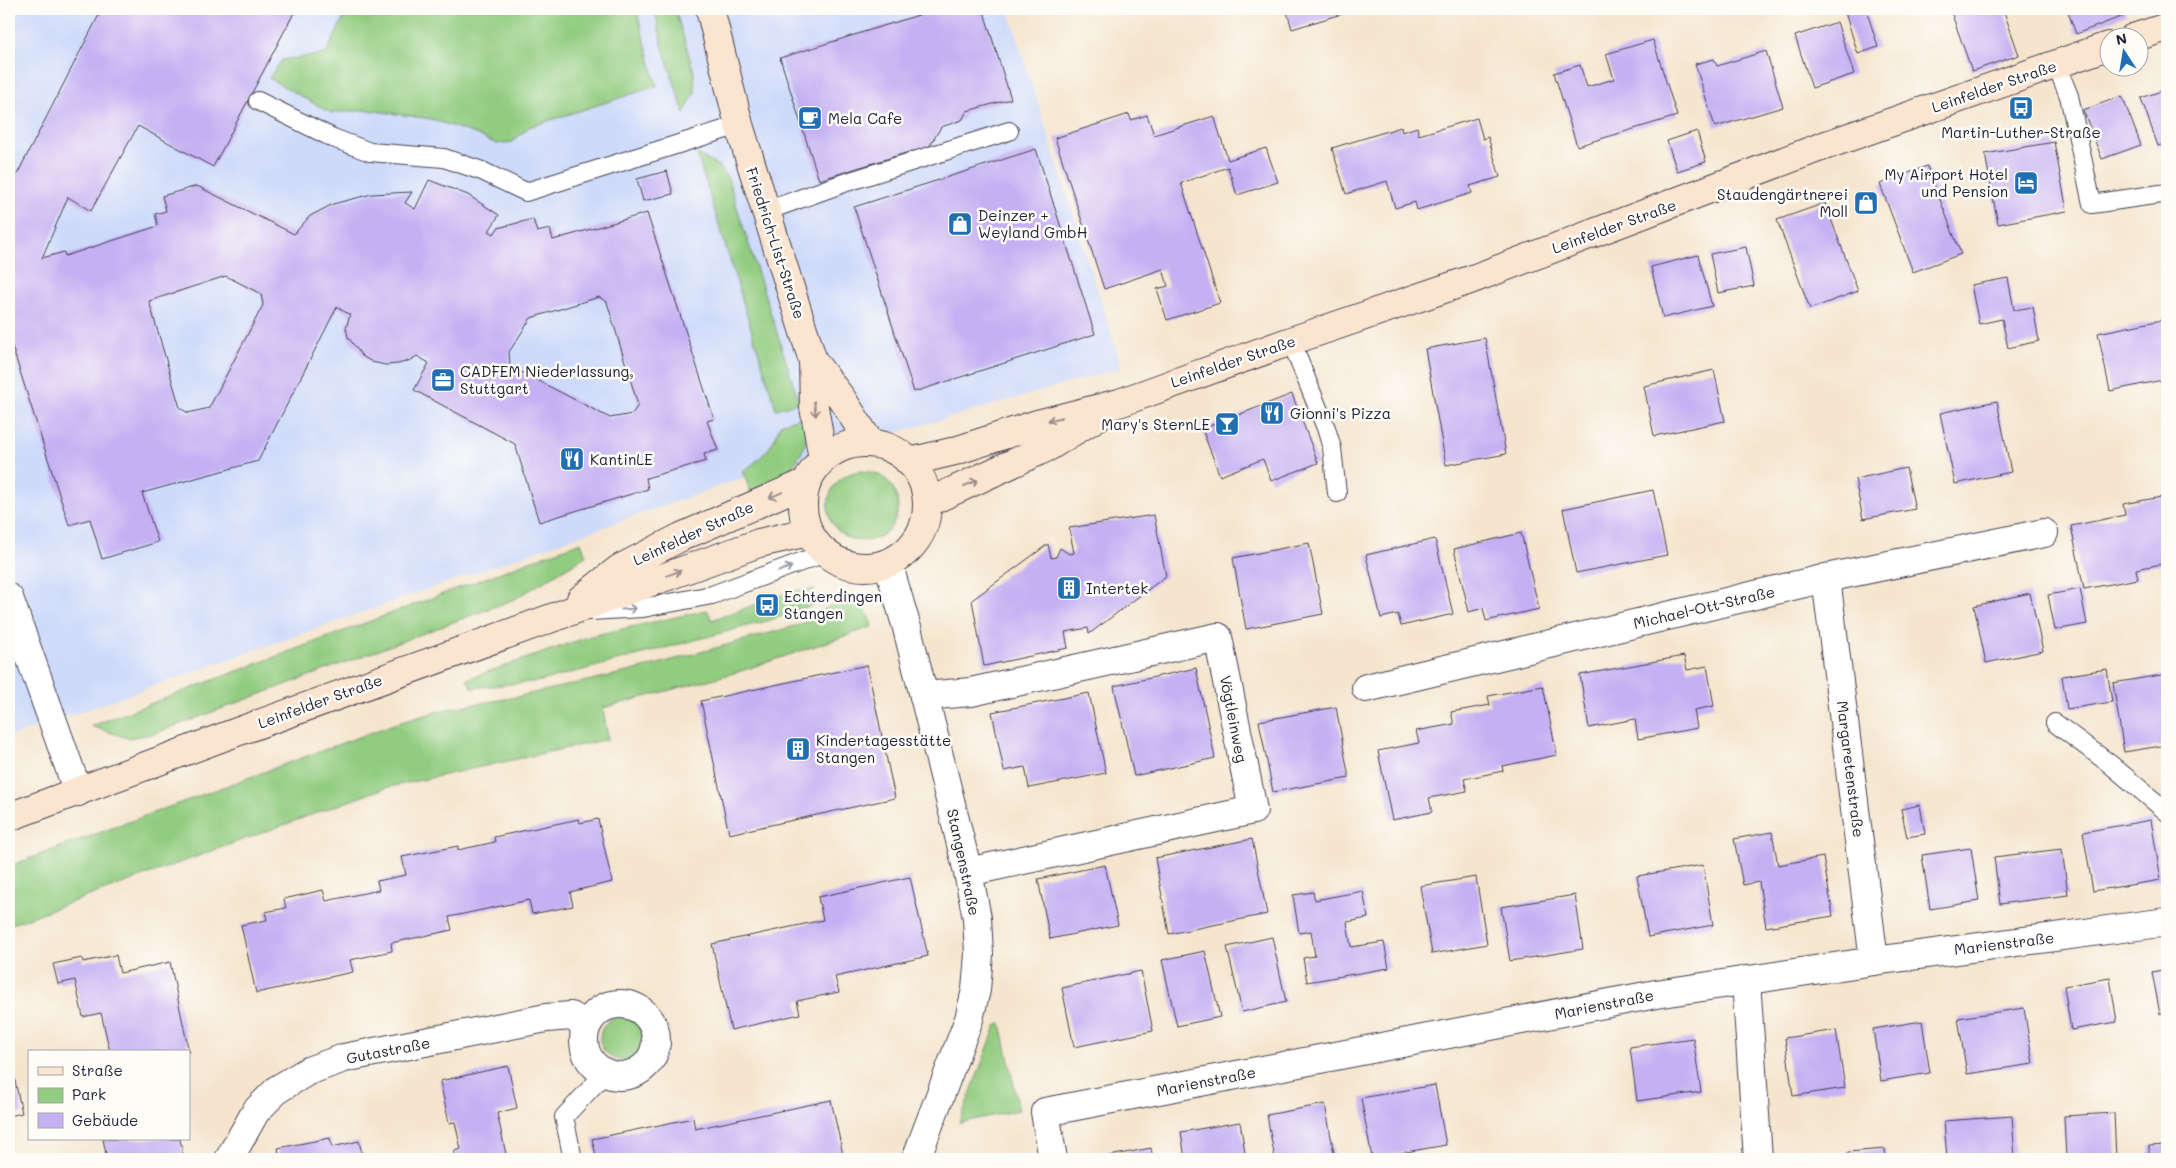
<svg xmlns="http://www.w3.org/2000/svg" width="2176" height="1168" viewBox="0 0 2176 1168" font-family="Mali,sans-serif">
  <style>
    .built { fill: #cedafa }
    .green { fill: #92cc80; stroke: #5a775e }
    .building { fill: #c5b0f3; fill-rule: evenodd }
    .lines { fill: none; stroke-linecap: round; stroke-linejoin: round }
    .service-casing { stroke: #423f51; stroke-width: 20 }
    .minor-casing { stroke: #423f51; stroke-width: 30 }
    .secondary-casing { stroke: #423f51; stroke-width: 30 }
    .service { stroke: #fff; stroke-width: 18 }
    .minor { stroke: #fff; stroke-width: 28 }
    .secondary { stroke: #fce5d0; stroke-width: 28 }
    .oneway { stroke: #9a8d8d }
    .oneway2 { stroke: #9c9ca7 }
    .labels { text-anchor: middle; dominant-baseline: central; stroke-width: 5; stroke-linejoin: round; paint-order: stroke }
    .street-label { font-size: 15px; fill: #22223b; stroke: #fdfcf7 }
    .poi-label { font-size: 15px; fill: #22223b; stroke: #fdfcf7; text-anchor: start }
  </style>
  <rect width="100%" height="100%" fill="#fdfcf7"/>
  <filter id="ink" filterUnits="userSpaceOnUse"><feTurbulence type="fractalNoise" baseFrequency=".02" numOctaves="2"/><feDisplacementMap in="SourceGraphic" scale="10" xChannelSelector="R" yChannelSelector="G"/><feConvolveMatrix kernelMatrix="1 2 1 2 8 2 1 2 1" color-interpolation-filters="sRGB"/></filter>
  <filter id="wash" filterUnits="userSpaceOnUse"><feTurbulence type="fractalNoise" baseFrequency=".0096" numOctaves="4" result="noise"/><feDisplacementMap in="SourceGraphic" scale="20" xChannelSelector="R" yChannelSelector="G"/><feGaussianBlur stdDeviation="1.12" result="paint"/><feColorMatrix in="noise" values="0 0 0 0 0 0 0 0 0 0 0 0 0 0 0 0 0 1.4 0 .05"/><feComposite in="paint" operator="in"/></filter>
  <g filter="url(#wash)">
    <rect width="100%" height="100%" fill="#f5e5ce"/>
    <!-- built -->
    <polygon class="built" points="9,9 1008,9 1122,368 768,469 9,737"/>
    <!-- green -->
    <g class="green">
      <polygon points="348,9 636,9 657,86 529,127 512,142 497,144 475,134 431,119 368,110 331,113 269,78 282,60 326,54"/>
      <polygon points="655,9 675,9 694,72 695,92 684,113 662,45"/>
      <polygon points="697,154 720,167 728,179 799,402 776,409"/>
      <path d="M804 416 807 437 802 452 791 469 774 484 751 494 743 471C762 458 774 447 780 424Z"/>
      <circle cx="863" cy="506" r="35"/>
      <polygon points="581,542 586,556 515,599 154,734 127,738 91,726"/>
      <polygon points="814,589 817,599 811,606 774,619 541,681 472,688 467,679 591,636 707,610 712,620 793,591"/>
      <path d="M849 600C864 605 868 612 872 627L738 672 603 708 608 739 385 788 9 925V866L394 724 446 709 516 697 636 670 802 624 835 603Z"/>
      <circle cx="622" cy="1038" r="22"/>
      <polygon points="1001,1023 1019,1110 959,1123 996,1026"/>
    </g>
    <g id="blocks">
      <!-- building -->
      <g class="building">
        <path d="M102 9H296L213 167 138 126 91 211 68 197 42 258 64 252 65 256 158 226 155 214 166 211 162 196 197 186 294 234 310 216 333 204 372 194 412 192 405 203 415 209 429 180 468 195 499 215 489 231 494 234 498 228 533 219 537 232 550 229 553 240 647 213 714 419 707 421 718 450 704 454 706 461 646 478 648 489 539 522 515 444 414 390 429 363 417 356 409 361 398 364 385 365 372 362 362 356 348 337 346 328 350 315 337 307 258 461 142 493 158 542 102 559 90 519 69 525 9 337V190ZM226 276 261 294 263 305 209 408 188 413 180 408 149 301ZM599 297 607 302 638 405 632 414 610 418 510 366 509 352 531 318Z"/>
        <polygon points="938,9 983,9 1011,99 967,111 962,120 941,127 925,154 912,151 819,180 780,58"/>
        <polygon points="1286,9 1358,9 1292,29"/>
        <polygon points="1844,9 1866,9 1878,47 1858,54"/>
        <polygon points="1950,9 2003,9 2019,55 1972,71"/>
        <polygon points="2067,9 2124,9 2126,15 2076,34"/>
        <polygon points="1837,22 1854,74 1812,88 1795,36"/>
        <polygon points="1653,40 1677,116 1577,146 1554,73 1580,65 1587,87 1614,79 1606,54"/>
        <polygon points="1766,51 1783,107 1715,127 1695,64 1714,59 1717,66"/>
        <polygon points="2167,89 2167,143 2158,146 2141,98"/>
        <polygon points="2122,96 2141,145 2102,159 2083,110"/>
        <polygon points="1129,114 1131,120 1147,115 1154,135 1214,116 1228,160 1266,148 1278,182 1237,195 1228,167 1181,183 1220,303 1167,320 1157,289 1168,286 1163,269 1104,289 1055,138"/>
        <polygon points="1477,118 1483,139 1488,137 1500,177 1470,186 1472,193 1417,210 1415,202 1395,208 1387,181 1346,194 1332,148 1401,127 1402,132 1417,127 1419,135"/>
        <polygon points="1697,131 1706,162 1677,171 1667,141"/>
        <polygon points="2054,142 2067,211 1998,224 1985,154"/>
        <polygon points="1036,149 1095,334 914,392 854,207"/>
        <polygon points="1927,166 1961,254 1913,272 1880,184"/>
        <polygon points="667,171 673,194 643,201 637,179"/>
        <polygon points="1825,203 1858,291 1810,309 1777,220"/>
        <polygon points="1746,247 1754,286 1718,293 1710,254"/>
        <polygon points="1698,255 1712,306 1663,318 1651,267"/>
        <polygon points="2008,278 2014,310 2033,307 2039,341 2008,348 2002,319 1979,324 1971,285"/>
        <polygon points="2167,319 2167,379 2110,391 2098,333"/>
        <polygon points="1485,338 1506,454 1446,465 1425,349"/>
        <polygon points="1714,370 1725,421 1654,436 1644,386"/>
        <polygon points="1292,394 1318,463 1271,481 1263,459 1220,476 1202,429"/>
        <polygon points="1997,401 2011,472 1955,484 1940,413"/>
        <polygon points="1906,468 1915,509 1863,519 1855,479"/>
        <polygon points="1653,490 1667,555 1576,573 1563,509"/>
        <polygon points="2167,496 2167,563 2136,569 2138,579 2084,589 2071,526 2125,515 2123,504"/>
        <polygon points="1154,515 1166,576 1089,634 1088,628 1065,632 1068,648 984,666 972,600 1048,544 1051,558 1056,557 1060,548 1069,554 1074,553 1069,528"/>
        <polygon points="1521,533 1539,609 1486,621 1483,608 1469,612 1454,549"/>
        <polygon points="1435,539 1453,614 1401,626 1398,614 1381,618 1366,555"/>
        <polygon points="1309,543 1323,614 1246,629 1233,558"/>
        <polygon points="2080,589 2087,624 2055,630 2048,595"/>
        <polygon points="2030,593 2043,651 1986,663 1974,606"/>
        <polygon points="1684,656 1687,670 1707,666 1714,706 1694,710 1697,728 1638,739 1635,719 1589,728 1580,675"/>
        <polygon points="867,665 895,798 729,834 701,701"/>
        <polygon points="1196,668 1215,758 1134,776 1114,686"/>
        <polygon points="2107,669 2112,702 2067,709 2062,676"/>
        <polygon points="2167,674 2167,745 2124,752 2113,683"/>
        <polygon points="1543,686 1557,755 1502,766 1503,771 1464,779 1467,791 1429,798 1432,812 1392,820 1378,751 1419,743 1416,731 1454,724 1451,712 1490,705 1488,696"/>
        <polygon points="1089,693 1106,773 1029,788 1025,767 1004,771 992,712"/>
        <polygon points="1336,707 1349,778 1273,792 1259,721"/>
        <polygon points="1920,805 1925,834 1907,837 1901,809"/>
        <polygon points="579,819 580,823 598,819 612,882 570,892 573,906 532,914 529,900 449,917 452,930 391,943 392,951 350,960 353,972 256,993 241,925 267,920 265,912 286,908 284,899 323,890 326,901 379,890 377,881 406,875 402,857 458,846 458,850 495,842 494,837"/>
        <polygon points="2151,820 2161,880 2093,891 2083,832"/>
        <polygon points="1772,832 1778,865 1823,857 1833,916 1766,927 1759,882 1743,885 1734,839"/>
        <polygon points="1252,839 1267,914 1169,934 1155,858"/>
        <polygon points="1971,848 1979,901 1930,909 1922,855"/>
        <polygon points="2062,849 2068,895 2000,904 1994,857"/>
        <polygon points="1105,865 1118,925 1050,939 1038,879"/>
        <polygon points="1703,865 1713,925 1648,937 1637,876"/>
        <polygon points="910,877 928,956 835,977 839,992 797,1001 800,1014 731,1030 712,944 823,920 818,897"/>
        <polygon points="1476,877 1487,944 1432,954 1420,886"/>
        <polygon points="1363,891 1368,918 1347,922 1351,947 1384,942 1389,968 1307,982 1303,958 1315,956 1311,931 1299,933 1293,895 1313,892 1315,900"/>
        <polygon points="1575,895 1583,949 1510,961 1501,907"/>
        <polygon points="1272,937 1286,1002 1242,1012 1227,947"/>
        <polygon points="1205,951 1220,1017 1177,1026 1162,960"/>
        <polygon points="116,955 120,973 170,962 189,1052 110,1052 101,1013 83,1017 75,980 58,984 53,964 82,958 83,962"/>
        <polygon points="2167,969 2167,1013 2160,1014 2152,972"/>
        <polygon points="1141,971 1153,1031 1074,1047 1062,988"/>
        <polygon points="2110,978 2117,1022 2071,1030 2064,986"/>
        <polygon points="2024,1008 2033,1064 1967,1074 1958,1018"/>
        <polygon points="1922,1021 1930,1073 1881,1081 1873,1029"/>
        <polygon points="1836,1030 1845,1088 1793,1096 1785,1038"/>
        <polygon points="1693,1038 1701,1092 1637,1101 1630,1047"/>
        <polygon points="9,1053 22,1113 9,1116"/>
        <polygon points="508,1066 517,1108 497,1113 507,1159 456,1159 454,1151 461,1149 455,1122 449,1123 440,1081"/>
        <polygon points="1435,1085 1446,1145 1372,1158 1361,1098"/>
        <polygon points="831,1100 844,1159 597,1159 592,1139 693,1118 695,1129"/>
        <polygon points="1325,1104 1335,1159 1275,1159 1267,1115"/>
        <polygon points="2114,1113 2116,1159 2066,1159 2064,1116"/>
        <polygon points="2012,1116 2015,1159 1947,1159 1944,1121"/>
        <polygon points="1240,1122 1246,1159 1185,1159 1181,1132"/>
        <polygon points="330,1138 332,1147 359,1141 363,1159 280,1159 278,1148"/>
        <polygon points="103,1139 180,1139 184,1159 107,1159"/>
        <polygon points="2167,1145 2167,1159 2149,1159 2149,1146"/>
        <polygon points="1151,1148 1153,1159 1099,1159 1099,1158"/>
        <polygon points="1885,1149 1886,1159 1849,1159 1848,1152"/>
      </g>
    </g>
  </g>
  <g filter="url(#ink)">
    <use href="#blocks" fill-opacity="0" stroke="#423f51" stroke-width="1"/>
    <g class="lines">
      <defs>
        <g id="service">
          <polyline points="2056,64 2069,96 2092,204 2167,193"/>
          <polyline points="258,101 333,138 370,152 444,158 482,171 526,192 739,125"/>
          <polyline points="766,211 844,183 1009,131"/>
          <polyline points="1291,341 1326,428 1332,448 1337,493"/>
          <polyline points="590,611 643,608 712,595 825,553"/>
          <polyline points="2055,723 2110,764 2167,812"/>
          <polyline points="573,1159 564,1117 605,1073"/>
        </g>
        <g id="minor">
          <polyline points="888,563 907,628 968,872 977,918 979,954 976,990 969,1019 916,1159"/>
          <polyline points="1826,578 1874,961"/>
          <polyline points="9,598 78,792"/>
          <polyline points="1366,688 1826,578 2044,533"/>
          <polyline points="924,696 971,692 1218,637 1253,810 968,872"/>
          <polyline points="1746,980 1758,1159"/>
          <circle cx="620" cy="1040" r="36"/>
          <polyline points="229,1159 256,1111 278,1089 308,1071 344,1058 546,1018 571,1016 587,1025"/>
          <polyline points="1053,1159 1045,1112 1656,994 1874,961 2167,922"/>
        </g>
        <g id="secondary">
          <polyline points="710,9 739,125 813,361 814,407 823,459"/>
          <polyline points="2133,38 2167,27"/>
          <polyline points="813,361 842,399 870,443"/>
          <circle cx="865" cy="505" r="62"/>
          <polyline points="909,462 955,451 1037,424 1119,403 1291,341 1470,280 1818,148 2108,46"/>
          <polyline points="927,503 1048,447 1097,417"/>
          <polyline points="581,599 619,569 681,537 807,482"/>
          <polyline points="9,817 234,733 759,543 808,532"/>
        </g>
      </defs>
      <!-- service casing -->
      <use href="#service" class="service-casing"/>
      <!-- minor casing -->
      <use href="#minor" class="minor-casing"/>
      <!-- secondary casing -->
      <use href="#secondary" class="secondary-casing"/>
      <!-- service -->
      <use href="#service" class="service"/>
      <!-- minor -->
      <use href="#minor" class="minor"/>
      <!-- secondary -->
      <use href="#secondary" class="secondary"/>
    </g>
    <!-- one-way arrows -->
    <defs><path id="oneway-shaft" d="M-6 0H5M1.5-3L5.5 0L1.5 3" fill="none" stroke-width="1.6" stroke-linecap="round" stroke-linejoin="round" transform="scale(1.25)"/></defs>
    <g class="oneway">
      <use href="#oneway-shaft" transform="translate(815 409) rotate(83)"/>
      <use href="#oneway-shaft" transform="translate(1055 419) rotate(166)"/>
      <use href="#oneway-shaft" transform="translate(971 483) rotate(-25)"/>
      <use href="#oneway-shaft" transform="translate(776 495) rotate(156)"/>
      <use href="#oneway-shaft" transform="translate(674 573) rotate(-20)"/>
    </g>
    <g class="oneway2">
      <use href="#oneway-shaft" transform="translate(785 569) rotate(-21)"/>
      <use href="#oneway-shaft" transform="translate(629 609) rotate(-4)"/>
    </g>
  </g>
  <!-- icons -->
  <defs>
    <symbol id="bus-square" viewBox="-11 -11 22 22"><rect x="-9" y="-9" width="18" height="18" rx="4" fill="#1f6fb2" stroke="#fdfcf7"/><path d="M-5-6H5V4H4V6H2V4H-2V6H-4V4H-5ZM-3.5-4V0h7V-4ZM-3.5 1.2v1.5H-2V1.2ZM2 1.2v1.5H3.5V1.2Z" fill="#fff"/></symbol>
    <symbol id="cafe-square" viewBox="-11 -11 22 22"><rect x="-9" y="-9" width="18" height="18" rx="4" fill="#1f6fb2" stroke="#fdfcf7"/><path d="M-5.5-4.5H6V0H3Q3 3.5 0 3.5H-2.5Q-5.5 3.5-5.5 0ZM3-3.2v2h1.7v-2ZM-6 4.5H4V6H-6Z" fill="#fff"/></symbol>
    <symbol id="hotel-square" viewBox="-11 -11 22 22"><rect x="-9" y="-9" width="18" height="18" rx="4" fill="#1f6fb2" stroke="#fdfcf7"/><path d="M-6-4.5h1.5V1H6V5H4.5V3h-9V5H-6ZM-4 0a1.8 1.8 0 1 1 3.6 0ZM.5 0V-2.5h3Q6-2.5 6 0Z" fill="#fff"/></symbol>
    <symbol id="shop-square" viewBox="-11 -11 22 22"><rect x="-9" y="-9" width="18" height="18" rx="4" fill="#1f6fb2" stroke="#fdfcf7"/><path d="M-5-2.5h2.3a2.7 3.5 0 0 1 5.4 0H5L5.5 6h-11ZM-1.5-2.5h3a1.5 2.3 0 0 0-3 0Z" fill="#fff"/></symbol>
    <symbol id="office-square" viewBox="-11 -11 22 22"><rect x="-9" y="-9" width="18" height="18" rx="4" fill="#1f6fb2" stroke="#fdfcf7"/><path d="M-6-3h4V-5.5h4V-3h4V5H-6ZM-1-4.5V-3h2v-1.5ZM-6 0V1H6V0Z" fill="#fff"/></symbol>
    <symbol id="restaurant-square" viewBox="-11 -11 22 22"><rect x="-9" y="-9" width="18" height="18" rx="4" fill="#1f6fb2" stroke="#fdfcf7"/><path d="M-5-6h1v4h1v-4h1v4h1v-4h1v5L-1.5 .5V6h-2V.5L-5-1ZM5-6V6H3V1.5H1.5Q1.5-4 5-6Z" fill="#fff"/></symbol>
    <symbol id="bar-square" viewBox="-11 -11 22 22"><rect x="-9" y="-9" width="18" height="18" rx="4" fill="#1f6fb2" stroke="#fdfcf7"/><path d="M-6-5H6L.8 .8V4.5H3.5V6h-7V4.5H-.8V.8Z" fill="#fff"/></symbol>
    <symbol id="building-square" viewBox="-11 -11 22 22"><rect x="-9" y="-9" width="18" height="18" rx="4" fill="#1f6fb2" stroke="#fdfcf7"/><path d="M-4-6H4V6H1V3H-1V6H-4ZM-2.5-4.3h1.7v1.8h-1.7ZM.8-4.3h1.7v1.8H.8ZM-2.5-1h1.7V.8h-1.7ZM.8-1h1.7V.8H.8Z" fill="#fff"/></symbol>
  </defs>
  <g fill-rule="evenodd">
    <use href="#bus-square" x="2007" y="94" width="28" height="28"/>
    <use href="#cafe-square" x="796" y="104" width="28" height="28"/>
    <use href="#hotel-square" x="2012" y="169" width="28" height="28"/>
    <use href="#shop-square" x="1852" y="189" width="28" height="28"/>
    <use href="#shop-square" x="946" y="210" width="28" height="28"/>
    <use href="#office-square" x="429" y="366" width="28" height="28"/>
    <use href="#restaurant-square" x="1258" y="399" width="28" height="28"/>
    <use href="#bar-square" x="1213" y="410" width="28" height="28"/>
    <use href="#restaurant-square" x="558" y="445" width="28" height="28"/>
    <use href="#building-square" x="1055" y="574" width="28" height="28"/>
    <use href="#bus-square" x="753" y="591" width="28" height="28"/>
    <use href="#building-square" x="784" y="735" width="28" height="28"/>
  </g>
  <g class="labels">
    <!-- street labels -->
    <g class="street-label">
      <text transform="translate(1994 86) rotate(-19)">Leinfelder Straße</text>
      <text transform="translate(1614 226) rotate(-20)">Leinfelder Straße</text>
      <text transform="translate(776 243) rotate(72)">Friedrich-List-Straße</text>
      <text transform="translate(1233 361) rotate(-19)">Leinfelder Straße</text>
      <text transform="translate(693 533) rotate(-25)">Leinfelder Straße</text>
      <text transform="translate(1704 607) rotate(-13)">Michael-Ott-Straße</text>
      <text transform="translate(320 701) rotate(-20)">Leinfelder Straße</text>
      <text transform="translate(1234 719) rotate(79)">Vögtleinweg</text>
      <text transform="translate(1851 769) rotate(83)">Margaretenstraße</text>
      <text transform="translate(964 862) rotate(78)">Stangenstraße</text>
      <text transform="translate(2004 943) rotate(-7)">Marienstraße</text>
      <text transform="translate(1604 1004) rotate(-11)">Marienstraße</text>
      <text transform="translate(388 1050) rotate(-11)">Gutastraße</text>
      <text transform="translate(1206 1081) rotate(-11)">Marienstraße</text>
    </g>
    <!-- poi labels -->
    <g class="poi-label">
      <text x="828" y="118">Mela Cafe</text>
      <text x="2021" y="132" text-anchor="middle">Martin-Luther-Straße</text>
      <text x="2008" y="174" text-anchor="end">My Airport Hotel<tspan x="2008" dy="17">und Pension</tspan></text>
      <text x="1848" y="194" text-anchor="end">Staudengärtnerei<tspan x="1848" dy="17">Moll</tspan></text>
      <text x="978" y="215">Deinzer +<tspan x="978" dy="17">Weyland GmbH</tspan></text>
      <text x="460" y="371">CADFEM Niederlassung,<tspan x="460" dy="17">Stuttgart</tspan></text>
      <text x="1290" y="413">Gionni's Pizza</text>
      <text x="1210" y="424" text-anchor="end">Mary's SternLE</text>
      <text x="590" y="459">KantinLE</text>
      <text x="1086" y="588">Intertek</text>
      <text x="784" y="596">Echterdingen<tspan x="784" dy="17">Stangen</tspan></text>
      <text x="816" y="740">Kindertagesstätte<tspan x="816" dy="17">Stangen</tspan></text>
    </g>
  </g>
  <!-- margin -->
  <rect width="2176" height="1168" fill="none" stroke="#fdfcf7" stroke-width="30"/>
  <!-- legend -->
  <rect x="28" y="1050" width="162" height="90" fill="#fdfcf7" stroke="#a5a5ac"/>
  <rect x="38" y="1067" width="25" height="8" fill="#fce5d0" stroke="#a5a5ac"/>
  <text x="72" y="1076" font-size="15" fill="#22223b">Straße</text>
  <rect x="38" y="1088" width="25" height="15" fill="#92cc80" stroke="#a5a5ac"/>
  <text x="72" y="1100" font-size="15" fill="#22223b">Park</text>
  <rect x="38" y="1113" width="25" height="15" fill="#c5b0f3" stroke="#a5a5ac"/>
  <text x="72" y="1126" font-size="15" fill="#22223b">Gebäude</text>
  <!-- north arrow -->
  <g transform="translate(2124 52) rotate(348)"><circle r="24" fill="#fdfcf7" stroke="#a5a5ac"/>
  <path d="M0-4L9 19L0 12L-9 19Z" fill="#1f6fb2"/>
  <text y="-8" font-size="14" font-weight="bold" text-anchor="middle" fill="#22223b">N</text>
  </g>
</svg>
